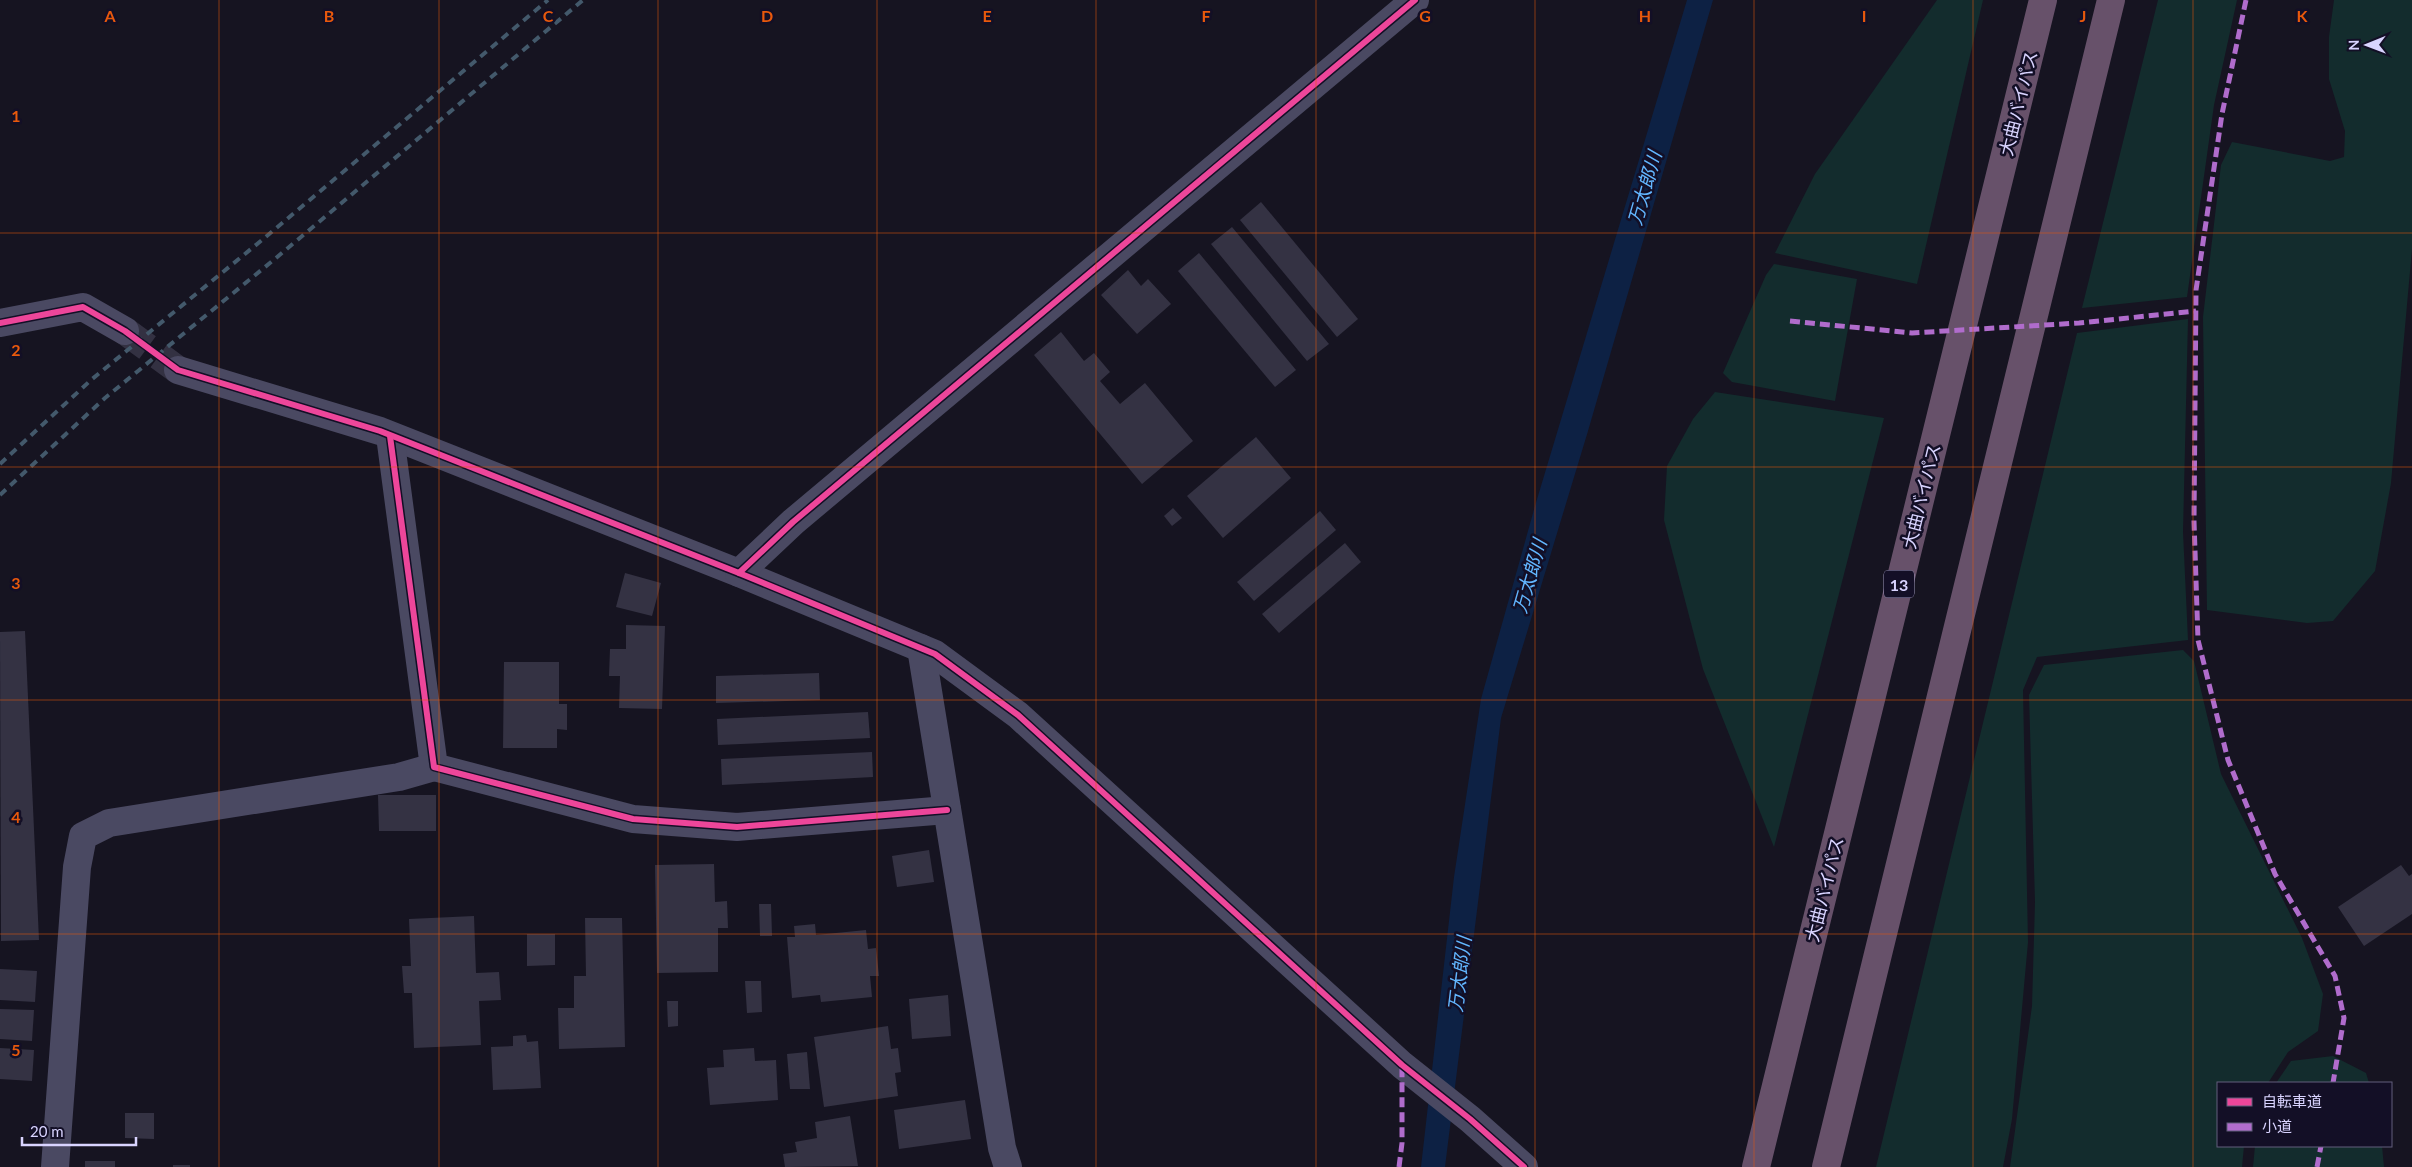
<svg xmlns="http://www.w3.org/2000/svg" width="2412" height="1167" viewBox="0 0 2412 1167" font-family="Lato,'Noto Sans JP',sans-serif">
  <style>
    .green { fill: #132c2d }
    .water { fill: #0d2144 }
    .building { fill: #343243 }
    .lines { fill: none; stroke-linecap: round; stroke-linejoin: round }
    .street-tunnel { stroke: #333142; stroke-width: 28; stroke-dasharray: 28 14; stroke-linecap: butt }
    .street { stroke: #4a4962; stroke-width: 28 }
    .highway { stroke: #67516a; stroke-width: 28 }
    .rail { stroke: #43596b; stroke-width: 4; stroke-dasharray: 8 6; stroke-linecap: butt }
    .quiet { stroke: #b06ccc; stroke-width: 5; stroke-dasharray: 10 5; stroke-linecap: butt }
    .cycleway-casing { stroke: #130f26; stroke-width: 9 }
    .cycleway { stroke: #ed469a; stroke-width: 6 }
    .grid { fill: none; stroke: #e8590c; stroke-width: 1; stroke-opacity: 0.55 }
    .labels { text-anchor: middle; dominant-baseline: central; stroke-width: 5; stroke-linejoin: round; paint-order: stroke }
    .shield { fill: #130f26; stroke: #9e99be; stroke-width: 1 }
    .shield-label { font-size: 16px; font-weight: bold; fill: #d9d4ff }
    .street-label { font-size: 18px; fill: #d9d4ff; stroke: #130f26 }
    .water-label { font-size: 19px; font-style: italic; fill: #62b6ff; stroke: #130f26 }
    .grid-label { font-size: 16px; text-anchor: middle; font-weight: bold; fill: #e8590c; stroke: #130f26; stroke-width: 5; stroke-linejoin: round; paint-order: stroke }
  </style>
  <rect width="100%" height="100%" fill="#161421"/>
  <!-- green -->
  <g class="green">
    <polygon points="1937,0 1983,0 1917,284 1775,253 1815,174"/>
    <polygon points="2158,0 2237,0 2214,105 2187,297 2082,308"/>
    <polygon points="2334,0 2412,0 2412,249 2391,483 2375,571 2333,621 2307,623 2207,610 2203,317 2221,165 2232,142 2330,161 2344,157 2345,131 2329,79 2329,37"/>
    <polygon points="1774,264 1857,279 1835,401 1732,382 1723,373 1766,275"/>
    <polygon points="2188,319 2183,532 2188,640 2037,657 2023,690 2028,942 2012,1119 2003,1167 1876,1167 2077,333"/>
    <polygon points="1715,392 1884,418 1774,847 1703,669 1664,520 1667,466 1693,419"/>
    <polygon points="2183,650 2194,661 2221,774 2302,938 2323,994 2318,1031 2288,1052 2268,1083 2218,1083 2218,1146 2244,1146 2242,1167 2010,1167 2032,1006 2035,902 2029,695 2044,665"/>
    <polygon points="2333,1056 2366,1073 2369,1083 2276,1083 2291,1061"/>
    <polygon points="2255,1146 2382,1146 2384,1167 2253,1167"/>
  </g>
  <!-- water -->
  <polygon class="water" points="1687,0 1713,0 1588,431 1501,718 1445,1167 1421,1167 1454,877 1481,699 1535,506"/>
  <!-- building -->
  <g class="building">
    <polygon points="1261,202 1358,319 1337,337 1240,220"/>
    <polygon points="1232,227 1329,344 1307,361 1211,244"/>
    <polygon points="1199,253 1296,370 1275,387 1178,271"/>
    <polygon points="1128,270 1141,286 1148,279 1171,304 1137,334 1101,295"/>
    <polygon points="1061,332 1084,361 1094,353 1110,372 1100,381 1120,404 1145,383 1193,441 1142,484 1034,355"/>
    <polygon points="1256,437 1291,478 1223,538 1187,496"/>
    <polygon points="1173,508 1182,518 1172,526 1164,516"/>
    <polygon points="1320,511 1336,530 1254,601 1237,582"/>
    <polygon points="1345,543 1361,562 1279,633 1262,614"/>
    <polygon points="625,573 661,583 652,616 616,607"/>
    <polygon points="626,625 665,626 662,709 619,708 620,676 609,676 610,649 626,649"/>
    <polygon points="25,631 39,940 1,941 0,632"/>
    <polygon points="504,662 559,662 559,704 567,704 567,730 557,729 557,748 503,748"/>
    <polygon points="819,673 820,700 716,703 716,676"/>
    <polygon points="868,712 870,738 718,745 717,719"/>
    <polygon points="872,752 873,777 722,785 721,759"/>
    <polygon points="378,795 436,795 436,831 379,831"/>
    <polygon points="929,850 934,882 897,887 892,856"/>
    <polygon points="714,864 715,902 727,901 728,928 718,928 718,972 657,973 655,865"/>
    <polygon points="2401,865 2409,876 2412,874 2412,914 2364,946 2338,907"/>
    <polygon points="759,904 771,904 772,936 760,936"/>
    <polygon points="474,916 476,973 499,972 501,1000 479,1001 481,1045 414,1048 412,993 404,993 402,966 411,966 409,919"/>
    <polygon points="585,918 622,918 625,1047 559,1049 558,1008 574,1008 574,976 586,976"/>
    <polygon points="815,924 816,935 866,930 868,949 876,948 879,976 870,976 872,997 821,1002 820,995 792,998 787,937 795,937 794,926"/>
    <polygon points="527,934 555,934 555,965 527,966"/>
    <polygon points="0,969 37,971 35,1002 0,1000"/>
    <polygon points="745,981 761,981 762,1012 747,1013"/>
    <polygon points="948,995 951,1036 912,1039 909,999"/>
    <polygon points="667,1001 678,1001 678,1026 668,1027"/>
    <polygon points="0,1009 34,1010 32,1041 0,1039"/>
    <polygon points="888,1026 891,1049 898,1048 901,1072 895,1073 898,1096 824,1107 814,1037"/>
    <polygon points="526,1035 527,1042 538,1041 541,1088 493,1090 491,1047 513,1046 513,1036"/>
    <polygon points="0,1048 34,1050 32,1081 0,1079"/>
    <polygon points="754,1048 755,1061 776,1060 778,1100 710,1105 707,1068 724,1067 723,1050"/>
    <polygon points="807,1052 810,1089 790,1089 787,1054"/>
    <polygon points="965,1100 971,1139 899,1149 894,1110"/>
    <polygon points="125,1113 154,1113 154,1139 125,1138"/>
    <polygon points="850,1116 858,1166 785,1167 783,1154 797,1152 795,1142 817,1138 815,1122"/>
    <rect x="85" y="1161" width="30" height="6"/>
    <rect x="173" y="1165" width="17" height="2"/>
  </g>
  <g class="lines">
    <!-- street-tunnel -->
    <polyline class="street-tunnel" points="125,331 178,370"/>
    <!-- street -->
    <g class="street">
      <polyline points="0,323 83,307 125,331"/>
      <polyline points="178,370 380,431 739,573 935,654 1018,715 1402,1065 1470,1119 1524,1167"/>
      <polyline points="390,436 434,767 633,819 737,827 947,810"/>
      <polyline points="739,573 793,522 1415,0"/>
      <polyline points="921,648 1002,1148 1008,1167"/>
      <polyline points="55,1167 77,867 83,836 109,823 399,777 434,767"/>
    </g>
    <!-- highway -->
    <g class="highway">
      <polyline points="1756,1167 2043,0"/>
      <polyline points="1826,1167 2111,0"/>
    </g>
    <!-- rail -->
    <g class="rail">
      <polyline points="0,464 91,380 262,240 548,0"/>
      <polyline points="0,495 105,398 276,258 583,0"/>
    </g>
    <!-- quiet -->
    <g class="quiet">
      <polyline points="2246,0 2222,114 2196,290 2194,521 2198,640 2228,760 2275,874 2335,976 2344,1018 2333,1083"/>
      <polyline points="1790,321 1912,333 2079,323 2196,311"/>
      <polyline points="1399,1167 1402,1143 1402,1065"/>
      <polyline points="2317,1167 2321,1146"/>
    </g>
    <defs>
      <g id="cycleway">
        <polyline points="0,323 83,307 125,331 178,370 380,431 739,573 935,654 1018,715 1402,1065 1470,1119 1524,1167"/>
        <polyline points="390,436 434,767 633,819 737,827 947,810"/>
        <polyline points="739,573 793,522 1415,0"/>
      </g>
    </defs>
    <!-- cycleway casing -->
    <use href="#cycleway" class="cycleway-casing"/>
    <!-- cycleway -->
    <use href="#cycleway" class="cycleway"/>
  </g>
  <!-- grid -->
  <path class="grid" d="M219 0V1167M439 0V1167M658 0V1167M877 0V1167M1096 0V1167M1316 0V1167M1535 0V1167M1754 0V1167M1973 0V1167M2193 0V1167M0 233H2412M0 467H2412M0 700H2412M0 934H2412"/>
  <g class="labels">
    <!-- shield labels -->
    <rect class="shield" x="1884" y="570.5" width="30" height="27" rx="4"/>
    <g class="shield-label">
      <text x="1899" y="584">13</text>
    </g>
    <!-- street labels -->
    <g class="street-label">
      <text transform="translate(2018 103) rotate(-76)">大曲バイパス</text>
      <text transform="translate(1921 496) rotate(-76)">大曲バイパス</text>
      <text transform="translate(1824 889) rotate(-76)">大曲バイパス</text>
    </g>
    <!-- water labels -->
    <g class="water-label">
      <text transform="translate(1644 188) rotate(-74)">万太郎川</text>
      <text transform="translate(1529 576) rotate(-74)">万太郎川</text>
      <text transform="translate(1459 974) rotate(-83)">万太郎川</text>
    </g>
  </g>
  <g class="grid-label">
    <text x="110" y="22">A</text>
    <text x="329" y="22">B</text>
    <text x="548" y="22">C</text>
    <text x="767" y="22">D</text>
    <text x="987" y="22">E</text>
    <text x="1206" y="22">F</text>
    <text x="1425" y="22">G</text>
    <text x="1645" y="22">H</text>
    <text x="1864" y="22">I</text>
    <text x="2083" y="22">J</text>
    <text x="2302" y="22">K</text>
    <text x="16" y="122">1</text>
    <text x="16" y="356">2</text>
    <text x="16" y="589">3</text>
    <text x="16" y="823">4</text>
    <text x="16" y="1056">5</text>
  </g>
  <!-- legend -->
  <rect x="2217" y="1082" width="175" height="65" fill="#130f26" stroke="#625e7d"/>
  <rect x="2227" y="1098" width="25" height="8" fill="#ed469a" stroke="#625e7d"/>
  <text x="2262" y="1107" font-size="15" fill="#d9d4ff">自転車道</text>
  <rect x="2227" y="1123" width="25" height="8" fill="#b06ccc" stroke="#625e7d"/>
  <text x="2262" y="1132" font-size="15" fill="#d9d4ff">小道</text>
  <!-- north arrow -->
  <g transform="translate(2367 45) rotate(269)" stroke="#130f26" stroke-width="4" paint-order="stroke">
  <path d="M0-4L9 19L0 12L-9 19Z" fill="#d9d4ff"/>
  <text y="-8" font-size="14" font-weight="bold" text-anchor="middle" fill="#d9d4ff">N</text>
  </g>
  <!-- scale -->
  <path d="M22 1137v8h114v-8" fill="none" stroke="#d9d4ff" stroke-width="2.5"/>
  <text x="30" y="1137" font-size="15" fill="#d9d4ff" stroke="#130f26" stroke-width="4" paint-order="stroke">20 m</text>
</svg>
